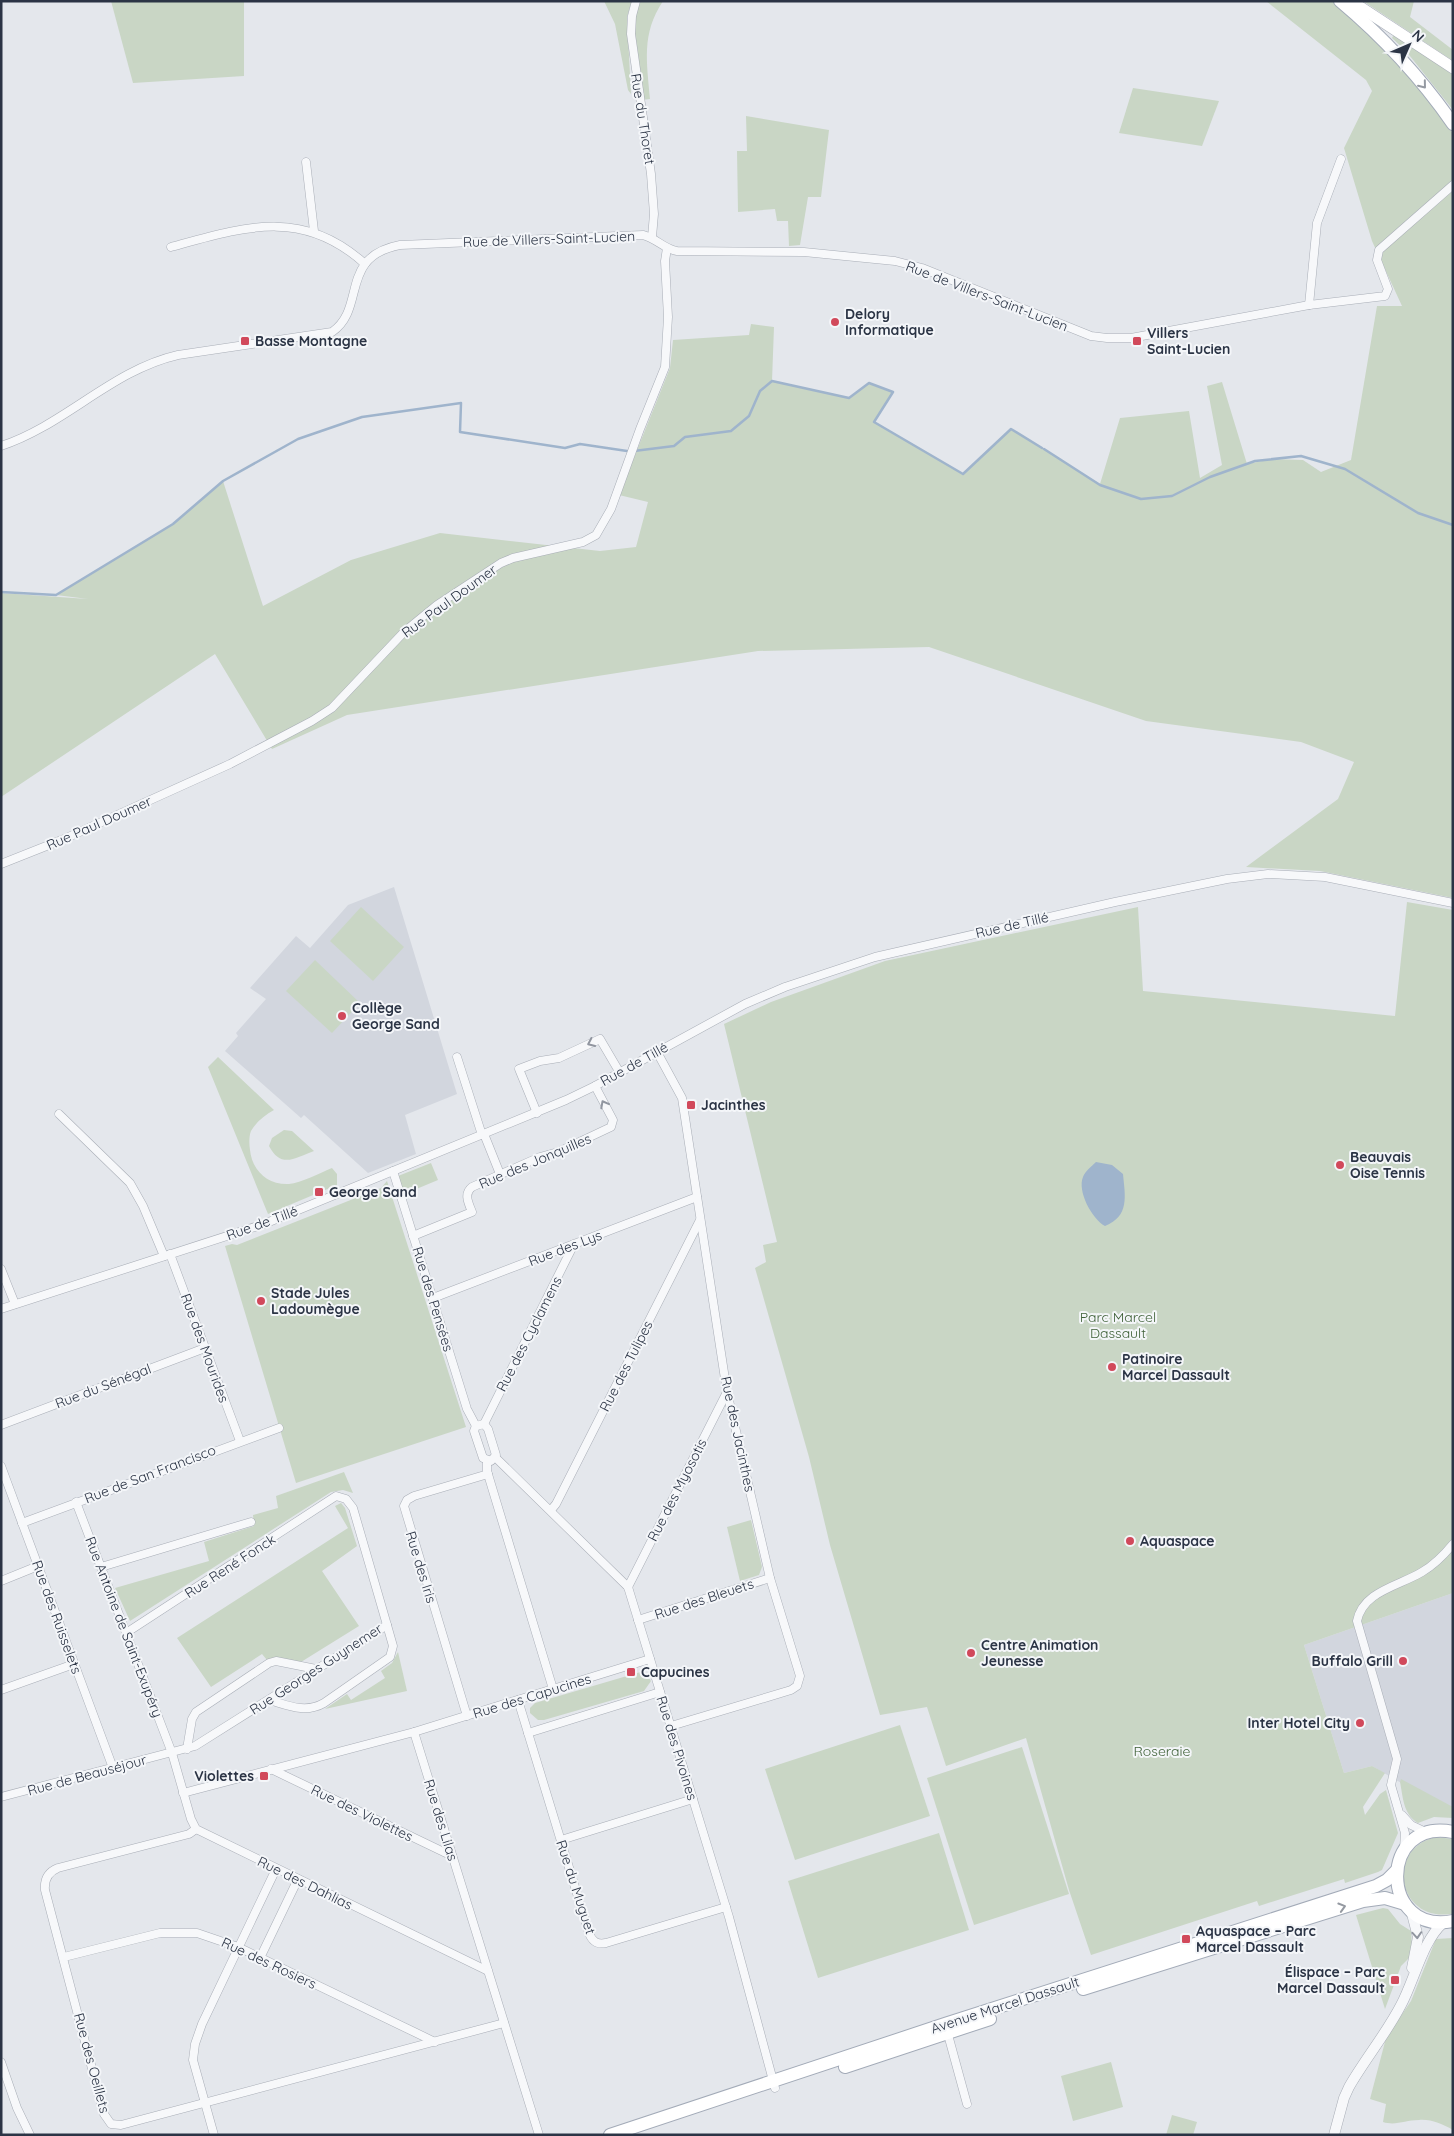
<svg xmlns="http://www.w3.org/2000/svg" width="1454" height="2136" viewBox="0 0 1454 2136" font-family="Quicksand,sans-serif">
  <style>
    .built { fill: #d2d6de }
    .green { fill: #c9d6c5 }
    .water { fill: #9fb4cc }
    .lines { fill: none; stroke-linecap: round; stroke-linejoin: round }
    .stream { stroke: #9fb4cc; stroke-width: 2.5 }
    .minor-casing { stroke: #a9aeb7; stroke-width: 9 }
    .tertiary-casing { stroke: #a9aeb7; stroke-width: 11 }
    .secondary-casing { stroke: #a9aeb7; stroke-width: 12 }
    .primary-casing { stroke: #a3abb8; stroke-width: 14 }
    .minor { stroke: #f7f8fa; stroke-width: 8 }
    .tertiary { stroke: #f7f8fa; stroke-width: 10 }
    .secondary { stroke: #fff; stroke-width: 11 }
    .primary { stroke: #fff; stroke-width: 12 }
    .oneway { stroke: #959aa2 }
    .oneway2 { stroke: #9196a0 }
    .poi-dot { fill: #d1495b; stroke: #f4f6f9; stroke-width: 2 }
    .labels { text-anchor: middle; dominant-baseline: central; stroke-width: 4; stroke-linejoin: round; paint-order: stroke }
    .street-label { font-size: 14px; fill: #2b3445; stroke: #f4f6f9 }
    .poi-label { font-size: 14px; font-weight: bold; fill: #2b3445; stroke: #f4f6f9; text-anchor: start }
    .park-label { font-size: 14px; fill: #3f6138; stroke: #f4f6f9 }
  </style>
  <rect width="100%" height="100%" fill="#e4e7ec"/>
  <!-- built -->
  <g class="built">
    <polygon points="394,887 457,1094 405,1115 416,1154 368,1173 304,1115 301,1118 225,1051 238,1036 236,1033 266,999 250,988 296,936 310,948 348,905"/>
    <polygon points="1453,1593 1453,1813 1372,1766 1344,1773 1304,1645"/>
  </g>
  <!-- green -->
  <g class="green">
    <polygon points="111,1 244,1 244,76 133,83"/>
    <polygon points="604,1 632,1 627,17 631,94 628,90 615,24"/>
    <path d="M641 1H663C641 34 647 62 650 99L642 100C640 75 628 23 641 1Z"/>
    <polygon points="1266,1 1337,1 1438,107 1453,134 1453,898 1320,871 1246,867 1338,799 1354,762 1301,742 1146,721 929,647 758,651 347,715 272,749 215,654 1,797 1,593 88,599 56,595 173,524 223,481 263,606 351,560 440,533 600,551 636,547 648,502 619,495 670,368 673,340 749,335 751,324 774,327 772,381 849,398 869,383 893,392 875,422 963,474 1011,429 1100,484 1120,418 1189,411 1200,478 1222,465 1207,386 1222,382 1247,464 1272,459 1303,460 1321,472 1351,460 1377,306 1402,306 1372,241 1344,148 1372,91 1366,80"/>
    <polygon points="1363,1 1414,1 1410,17 1453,50 1453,61"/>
    <polygon points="1394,34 1453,75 1453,110 1406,51 1392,38"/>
    <polygon points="1133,88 1219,101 1202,146 1119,133"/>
    <polygon points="746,116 829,130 821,197 808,197 800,245 789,246 788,221 777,221 775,209 738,212 737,151 747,151"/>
    <polygon points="1407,902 1453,910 1453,1593 1304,1645 1344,1773 1372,1766 1385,1773 1363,1807 1365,1815 1380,1794 1386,1790 1398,1833 1382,1870 1378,1872 1345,1883 1344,1879 1259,1906 1257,1901 1091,1955 1069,1890 1026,1738 946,1766 927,1707 880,1715 830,1545 809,1457 755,1268 766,1262 763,1245 777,1242 724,1024 771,1002 885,961 1138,907 1143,991 1395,1016"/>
    <polygon points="361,907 404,947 373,981 330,941"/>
    <polygon points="315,960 360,1003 332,1033 286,991"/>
    <path d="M218 1057 274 1110C265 1115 256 1122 251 1131 249 1136 249 1144 250 1150 252 1170 267 1185 289 1184 301 1183 320 1173 332 1168L337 1174V1185L268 1214 208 1067Z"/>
    <path d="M284 1130 292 1131 314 1151C295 1158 281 1169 269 1146L272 1138Z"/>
    <polygon points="431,1163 438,1180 414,1190 412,1187 403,1190 398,1176"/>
    <polygon points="387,1181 466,1427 296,1483 225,1246 232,1244 237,1245 381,1188"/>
    <polygon points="344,1472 353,1493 343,1490 331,1492 130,1621 115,1588 209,1561 204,1542 254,1526 253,1515 278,1508 276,1496"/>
    <polygon points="341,1503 345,1508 357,1546 322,1571 359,1626 301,1662 267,1660 262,1654 211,1687 177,1638 348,1528 335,1506"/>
    <polygon points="751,1520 762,1567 759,1575 740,1581 727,1527"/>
    <polygon points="398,1652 407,1691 325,1709 347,1694 351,1700 385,1678 381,1671 392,1663"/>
    <polygon points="644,1671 651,1681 644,1691 544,1720 538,1720 530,1713 530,1708 535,1703"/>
    <polygon points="900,1725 930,1816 795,1860 765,1769"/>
    <polygon points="1022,1747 1069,1894 974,1925 927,1778"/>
    <path d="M1401 1779 1453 1807V1818L1434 1817 1418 1823C1403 1814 1403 1797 1400 1782Z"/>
    <polygon points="939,1833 969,1930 818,1978 788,1881"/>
    <path d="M1436 1837 1453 1839V1914H1451C1398 1922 1384 1849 1436 1837Z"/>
    <polygon points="1383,1908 1388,1909 1400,1924 1411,1931 1412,1945 1410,1957 1401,1966 1385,2009 1356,1915"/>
    <path d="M1453 1938V2130C1442 2124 1431 2119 1419 2120 1405 2120 1396 2126 1383 2122L1386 2104 1370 2099 1386 2038 1411 2001 1436 1939Z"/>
    <polygon points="1111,2062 1123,2107 1073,2121 1061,2076"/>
    <polygon points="1172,2115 1197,2122 1193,2135 1166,2135"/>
  </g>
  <!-- water -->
  <path class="water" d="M1096 1162 1112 1165 1123 1174C1125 1196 1130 1216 1105 1226 1092 1219 1077 1191 1083 1177 1085 1171 1092 1166 1096 1162Z"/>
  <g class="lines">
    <!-- stream -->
    <g class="stream">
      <polyline points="1044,449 1100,485 1141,499 1172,496 1210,477 1255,461 1301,456 1345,469 1418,513 1453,525"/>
      <polyline points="634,451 674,446 685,437 731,431 749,416 760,391 772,381 849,398 869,383 893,392 874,422 963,474 1011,429 1042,448"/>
      <polyline points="1,592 56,595 173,524 223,481 298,439 362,417 461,403 460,432 565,448 580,444 627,451"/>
    </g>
    <defs>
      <g id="minor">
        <polyline points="636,1 632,16 631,34 651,174 654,214 652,237"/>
        <polyline points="306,162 314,231"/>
        <path d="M171 247C244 227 303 207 365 264"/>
        <polyline points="1309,305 1317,223 1341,159"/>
        <path d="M1 446C65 425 112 370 178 355L332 332C367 308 338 257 400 245L643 235C656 238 664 249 677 251L804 252 895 261 922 268 1091 336 1107 338H1131L1309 305 1385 296 1388 289 1377 260 1379 250 1453 185"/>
        <polyline points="1,864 64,839 230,764 312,721 332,708 404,632 437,605 501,563 513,558 583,542 596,535 611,509 640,429 665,367 668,317 665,261 667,248"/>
        <polyline points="657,1052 682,1098 727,1392 770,1578 800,1676 797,1686 791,1690 671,1726"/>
        <polyline points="457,1057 482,1135"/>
        <polyline points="537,1113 519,1069 540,1061 559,1058 600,1039 620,1073"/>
        <polyline points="59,1114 130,1183 143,1206 164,1256"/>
        <polyline points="484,1134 500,1174"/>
        <polyline points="393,1171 467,1409 476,1426"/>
        <path d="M413 1236 472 1212C469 1204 463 1194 472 1187L540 1157 558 1152 611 1127 613 1120 595 1086"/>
        <polyline points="170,1254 240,1441"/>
        <polyline points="1,1269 15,1304"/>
        <polyline points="433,1298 697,1197"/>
        <polyline points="1,1309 264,1224 566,1100 595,1086 745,1004 785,987 875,957 1115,902 1227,879 1268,874 1325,877 1453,903"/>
        <polyline points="484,1424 574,1244"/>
        <polygon points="484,1424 488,1429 496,1455 491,1461 483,1458 474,1431 476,1426"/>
        <polyline points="1,1425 205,1348"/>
        <polyline points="495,1457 628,1587 729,1917 775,2088"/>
        <polyline points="487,1461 487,1471 553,1689"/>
        <polyline points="1,1466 113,1768"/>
        <polyline points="76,1502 172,1753 191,1819 196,1829 488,1971"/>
        <polyline points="551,1510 556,1504 700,1220"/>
        <polyline points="22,1523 279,1428"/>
        <polyline points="101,1567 251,1522"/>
        <polyline points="1,1581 38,1566"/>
        <polyline points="628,1587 727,1392"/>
        <polyline points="638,1620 770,1578"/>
        <polyline points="1,1690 74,1664"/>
        <path d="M269 1700C287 1705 305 1714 324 1703L390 1657 393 1646 387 1625"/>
        <path d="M518 1700 589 1933C592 1941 597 1945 606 1943L726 1907"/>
        <polyline points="467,1716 404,1506 407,1500 414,1496 488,1474"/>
        <polyline points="414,1732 539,2135"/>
        <polyline points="528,1733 660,1692"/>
        <polyline points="187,1749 192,1719 196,1712 269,1663 276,1661 316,1669"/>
        <polyline points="271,1769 452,1856"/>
        <polyline points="183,1793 414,1732 650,1659"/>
        <polyline points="1,1797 195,1746 387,1625 353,1508 346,1499 336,1496 126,1633"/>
        <polyline points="1402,1815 1411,1825 1428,1833"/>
        <path d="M196 1829 189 1834 58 1868C48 1872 44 1879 45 1890L104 2114 111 2124 121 2125 504 2023"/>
        <polyline points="561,1840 693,1799"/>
        <path d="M1404 1849 1405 1833 1391 1785 1397 1759 1357 1621C1363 1591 1399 1586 1422 1572 1434 1565 1444 1555 1453 1544"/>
        <polyline points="64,1957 160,1933 197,1933 238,1947 435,2042"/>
        <polyline points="260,1958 298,1879"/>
        <polyline points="947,2031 967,2104"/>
        <polyline points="1,2062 17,2108 30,2135"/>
        <polyline points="214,2135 193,2060 195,2044 202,2024 276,1869"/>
      </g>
      <g id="tertiary">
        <polyline points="1411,1910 1418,1937 1412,1968"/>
        <path d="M1334 2135 1344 2098 1349 2087C1365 2059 1386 2034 1401 2005 1414 1981 1423 1940 1443 1923"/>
      </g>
      <polyline id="secondary" points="1351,1 1453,68"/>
      <g id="primary">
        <path d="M1340 1C1383 37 1421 78 1453 124"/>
        <path d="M1453 1832C1378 1817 1379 1936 1453 1921"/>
        <polyline points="1083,1989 1363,1901 1385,1898 1405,1904"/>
        <polyline points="845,2067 990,2019"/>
        <polyline points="610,2135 945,2024 1376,1886 1387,1880 1396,1871"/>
      </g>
    </defs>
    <!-- minor casing -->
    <use href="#minor" class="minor-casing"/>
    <!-- tertiary casing -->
    <use href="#tertiary" class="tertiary-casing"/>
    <!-- secondary casing -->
    <use href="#secondary" class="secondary-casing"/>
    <!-- primary casing -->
    <use href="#primary" class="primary-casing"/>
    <!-- minor -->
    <use href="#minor" class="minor"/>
    <!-- tertiary -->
    <use href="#tertiary" class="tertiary"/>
    <!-- secondary -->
    <use href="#secondary" class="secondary"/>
    <!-- primary -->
    <use href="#primary" class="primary"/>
  </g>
  <!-- one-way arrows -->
  <defs><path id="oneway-chevron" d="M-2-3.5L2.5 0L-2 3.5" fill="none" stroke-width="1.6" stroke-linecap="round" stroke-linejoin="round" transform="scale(1.25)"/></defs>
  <g class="oneway">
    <use href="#oneway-chevron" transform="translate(1423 85) rotate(51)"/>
    <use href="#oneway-chevron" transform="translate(1342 1907) rotate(-17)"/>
  </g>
  <g class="oneway2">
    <use href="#oneway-chevron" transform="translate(591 1043) rotate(155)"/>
    <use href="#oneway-chevron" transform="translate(604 1104) rotate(-118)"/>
    <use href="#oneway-chevron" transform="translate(1417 1935) rotate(86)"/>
  </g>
  <!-- markers -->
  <g class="poi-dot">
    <circle cx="835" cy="322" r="5"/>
    <rect x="240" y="336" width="10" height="10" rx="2.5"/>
    <rect x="1132" y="336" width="10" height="10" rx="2.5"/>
    <circle cx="342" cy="1016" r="5"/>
    <rect x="686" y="1100" width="10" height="10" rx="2.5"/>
    <circle cx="1340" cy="1165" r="5"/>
    <rect x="314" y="1187" width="10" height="10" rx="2.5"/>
    <circle cx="261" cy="1301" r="5"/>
    <circle cx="1112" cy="1367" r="5"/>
    <circle cx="1130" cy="1541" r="5"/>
    <circle cx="971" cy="1653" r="5"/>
    <circle cx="1403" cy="1661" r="5"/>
    <rect x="626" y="1667" width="10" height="10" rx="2.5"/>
    <circle cx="1360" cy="1723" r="5"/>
    <rect x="259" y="1771" width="10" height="10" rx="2.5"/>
    <rect x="1181" y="1934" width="10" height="10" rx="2.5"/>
    <rect x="1390" y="1975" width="10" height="10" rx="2.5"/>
  </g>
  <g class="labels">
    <!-- street labels -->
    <g class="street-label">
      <text transform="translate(643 119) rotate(81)">Rue du Thoret</text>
      <text transform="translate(549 239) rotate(-2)">Rue de Villers-Saint-Lucien</text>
      <text transform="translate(987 296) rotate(21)">Rue de Villers-Saint-Lucien</text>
      <text transform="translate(449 601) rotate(-36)">Rue Paul Doumer</text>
      <text transform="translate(99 823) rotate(-24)">Rue Paul Doumer</text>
      <text transform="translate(1012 925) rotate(-13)">Rue de Tillé</text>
      <text transform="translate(634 1064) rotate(-29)">Rue de Tillé</text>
      <text transform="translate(535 1161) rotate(-23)">Rue des Jonquilles</text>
      <text transform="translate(262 1223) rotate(-20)">Rue de Tillé</text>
      <text transform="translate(565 1248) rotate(-21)">Rue des Lys</text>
      <text transform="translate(433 1299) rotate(73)">Rue des Pensées</text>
      <text transform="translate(529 1334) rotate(-63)">Rue des Cyclamens</text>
      <text transform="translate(205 1348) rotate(70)">Rue des Mourides</text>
      <text transform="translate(626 1366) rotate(-63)">Rue des Tulipes</text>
      <text transform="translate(103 1386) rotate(-21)">Rue du Sénégal</text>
      <text transform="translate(738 1434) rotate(78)">Rue des Jacinthes</text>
      <text transform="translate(150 1474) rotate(-21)">Rue de San Francisco</text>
      <text transform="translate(677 1490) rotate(-63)">Rue des Myosotis</text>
      <text transform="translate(230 1566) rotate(-33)">Rue René Fonck</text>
      <text transform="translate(421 1567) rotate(73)">Rue des Iris</text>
      <text transform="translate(704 1599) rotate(-18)">Rue des Bleuets</text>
      <text transform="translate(57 1617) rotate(70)">Rue des Ruisselets</text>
      <text transform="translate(124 1627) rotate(69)">Rue Antoine de Saint-Exupéry</text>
      <text transform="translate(316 1669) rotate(-33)">Rue Georges Guynemer</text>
      <text transform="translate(532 1696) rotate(-17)">Rue des Capucines</text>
      <text transform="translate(677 1748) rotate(73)">Rue des Pivoines</text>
      <text transform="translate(87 1775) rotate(-15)">Rue de Beauséjour</text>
      <text transform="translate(362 1813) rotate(26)">Rue des Violettes</text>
      <text transform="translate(441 1820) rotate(73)">Rue des Lilas</text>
      <text transform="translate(305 1883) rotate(26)">Rue des Dahlias</text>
      <text transform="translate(576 1887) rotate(72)">Rue du Muguet</text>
      <text transform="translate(269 1963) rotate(25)">Rue des Rosiers</text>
      <text transform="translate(1005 2005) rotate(-18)">Avenue Marcel Dassault</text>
      <text transform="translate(92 2063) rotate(75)">Rue des Oeillets</text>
    </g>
    <!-- poi labels -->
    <g class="poi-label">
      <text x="845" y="314">Delory<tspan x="845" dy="16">Informatique</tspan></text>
      <text x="1147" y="333">Villers<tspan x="1147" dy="16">Saint-Lucien</tspan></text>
      <text x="255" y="341">Basse Montagne</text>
      <text x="352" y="1008">Collège<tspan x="352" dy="16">George Sand</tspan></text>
      <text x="701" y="1105">Jacinthes</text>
      <text x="1350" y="1157">Beauvais<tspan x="1350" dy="16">Oise Tennis</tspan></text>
      <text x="329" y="1192">George Sand</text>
      <text x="271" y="1293">Stade Jules<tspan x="271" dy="16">Ladoumègue</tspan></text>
      <text x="1122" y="1359">Patinoire<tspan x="1122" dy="16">Marcel Dassault</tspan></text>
      <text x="1140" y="1541">Aquaspace</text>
      <text x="981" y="1645">Centre Animation<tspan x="981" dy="16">Jeunesse</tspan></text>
      <text x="1393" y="1661" text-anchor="end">Buffalo Grill</text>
      <text x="641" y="1672">Capucines</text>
      <text x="1350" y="1723" text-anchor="end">Inter Hotel City</text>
      <text x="254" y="1776" text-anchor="end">Violettes</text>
      <text x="1196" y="1931">Aquaspace – Parc<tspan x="1196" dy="16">Marcel Dassault</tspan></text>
      <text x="1385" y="1972" text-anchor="end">Élispace – Parc<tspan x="1385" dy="16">Marcel Dassault</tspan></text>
    </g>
    <!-- park labels -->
    <g class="park-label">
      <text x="1118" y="1317">Parc Marcel<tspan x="1118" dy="16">Dassault</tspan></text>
      <text x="1162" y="1751">Roseraie</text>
    </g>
  </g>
  <!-- border -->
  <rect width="1454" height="2136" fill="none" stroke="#2b3445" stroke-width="5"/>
  <!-- north arrow -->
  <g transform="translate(1409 45) rotate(45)" stroke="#f4f6f9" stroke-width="4" paint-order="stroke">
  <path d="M0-4L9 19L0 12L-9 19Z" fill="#2b3445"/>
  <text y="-8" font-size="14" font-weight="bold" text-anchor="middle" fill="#2b3445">N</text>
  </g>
</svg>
